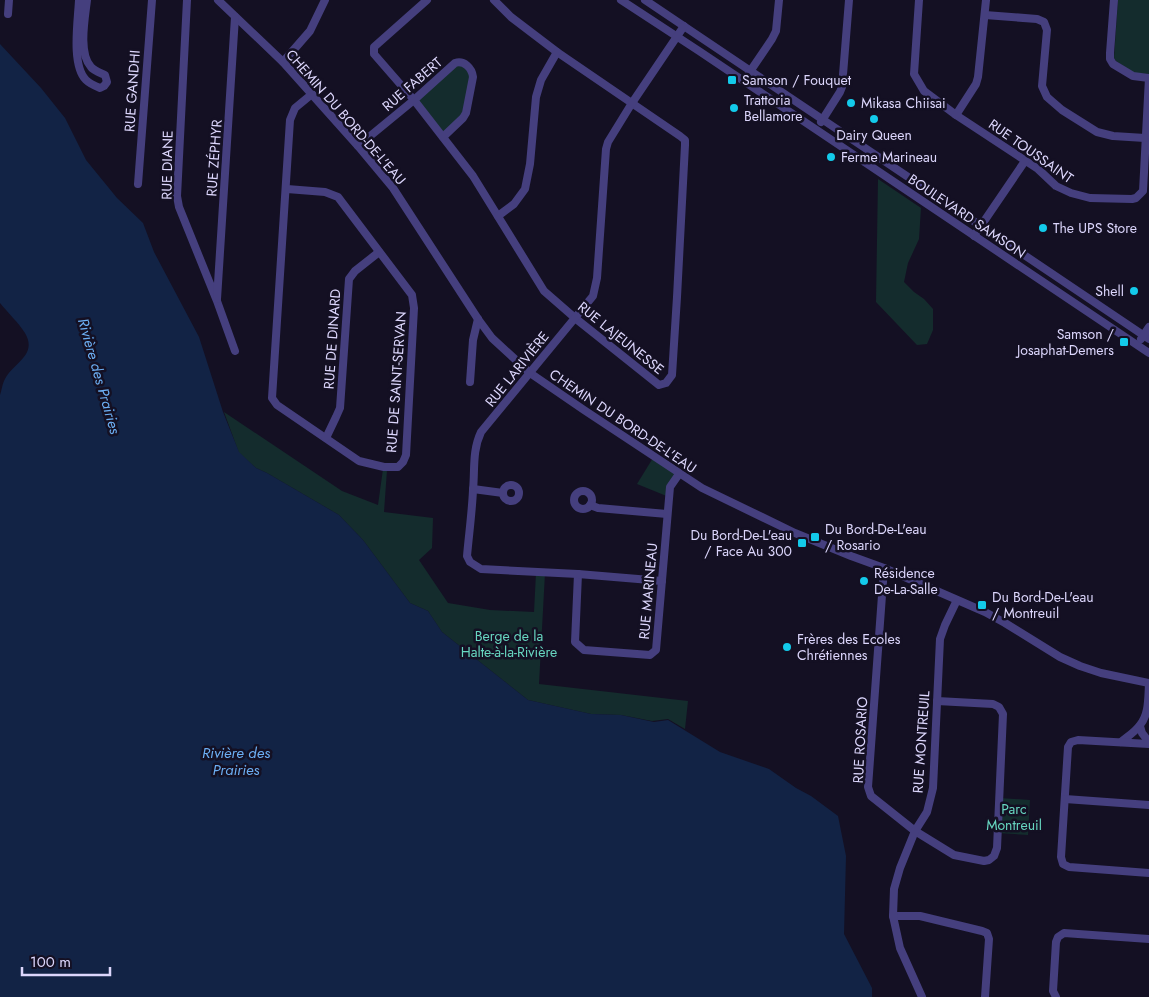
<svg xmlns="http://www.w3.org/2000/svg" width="1149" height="997" viewBox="0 0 1149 997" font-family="Jost,sans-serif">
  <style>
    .green { fill: #142c2d }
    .water { fill: #122345 }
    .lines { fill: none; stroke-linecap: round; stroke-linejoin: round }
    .minor { stroke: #453f7e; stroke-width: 8 }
    .poi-dot { fill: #13caea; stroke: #141023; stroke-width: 2 }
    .labels { text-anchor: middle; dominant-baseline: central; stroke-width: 5; stroke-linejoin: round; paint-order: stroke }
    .poi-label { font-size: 14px; fill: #dcd6fc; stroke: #141023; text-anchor: start }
    .street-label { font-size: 14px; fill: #dcd6fc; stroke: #141023 }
    .park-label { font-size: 14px; fill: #67d6c0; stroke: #141023 }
    .water-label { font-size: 15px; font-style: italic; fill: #6caef3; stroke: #141023 }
  </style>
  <rect width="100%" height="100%" fill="#141023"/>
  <!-- green -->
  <g class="green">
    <polygon points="1118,0 1149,0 1149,74 1134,73 1116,61 1114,58"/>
    <polygon points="459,62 472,72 466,113 443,137 414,100"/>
    <polygon points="878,179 921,208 919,239 908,263 904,282 914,292 924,299 933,309 933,330 927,344 917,345 876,302"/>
    <polygon points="224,412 342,491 378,505 383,469 387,470 384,512 433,518 432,548 419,560 448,603 490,610 534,612 536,573 545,573 539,684 688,701 685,729 668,719 652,721 621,715 591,714 528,700 442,632 428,611 410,603 363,540 339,515 267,473 256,468 239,453"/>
    <polygon points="653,458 679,474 669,497 637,484"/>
    <polygon points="999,798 1030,800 1028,835 998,833"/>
  </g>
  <!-- water -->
  <path class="water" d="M0 44 41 88 65 118 86 160 117 198 143 223 154 252 199 337 223 412 239 452 256 468 267 473 339 515 363 540 410 603 428 611 442 632 528 700 591 714 621 715 654 722 668 720 720 752 769 769 796 788 811 796 838 816 846 856 844 934 872 988V997H0V395C2 390 2 384 5 379 13 363 38 355 25 333 18 322 8 313 0 303Z"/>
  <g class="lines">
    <!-- minor -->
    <g class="minor">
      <path d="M79 0C78 21 71 65 86 80 90 84 95 86 100 88L104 86 107 82 105 75C101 73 94 71 91 67 78 53 85 18 87 0"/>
      <polyline points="187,0 177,196 179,207 217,301 235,351"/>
      <polyline points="218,0 283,62 358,146 393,188 478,319 492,338 530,373 584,410 702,488 795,533 851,556 884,568 985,612 1005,623 1060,657 1080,666 1101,673 1149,683"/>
      <polyline points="427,0 374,47 374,54 414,100 473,176 544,291 575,318 659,385 666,383 672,375 677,297 685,145 685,140 680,136 557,52 511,17 494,0"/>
      <polyline points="621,0 699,51 1149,353"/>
      <polyline points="645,0 1149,339"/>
      <polyline points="919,0 914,74 924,91 956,115 1038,169 1056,186 1071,193 1090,198 1132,199 1136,198 1143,191 1149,78"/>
      <polyline points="1114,0 1110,53 1110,59 1113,64 1133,76 1149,78"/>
      <polyline points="8,14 9,0"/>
      <polyline points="985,15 1037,19 1044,22 1047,30 1042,86 1047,97 1062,110 1097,132 1113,136 1145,138"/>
      <polyline points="283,62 310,31 325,0"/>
      <polyline points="749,73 772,39 776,31 779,0"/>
      <polyline points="956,115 976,84 978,77 986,0"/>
      <polyline points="821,122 840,92 842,87 849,0"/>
      <path d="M358 146 414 100 455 63C464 60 472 68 473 77L466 113 463 118 443 137"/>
      <polyline points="138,184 152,0"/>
      <polyline points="287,189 325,192 338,197 412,295 414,308 406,455 403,462 398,467 384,467 359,461 277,405 272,398 290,120 295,108 312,94"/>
      <polyline points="498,216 514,204 525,189 530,164 536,97 541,80 557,52"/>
      <polyline points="974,236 1025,161"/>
      <polyline points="217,299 235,17"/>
      <polyline points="1141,339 1149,327"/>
      <polyline points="470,382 473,340 478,319"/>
      <polyline points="326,438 336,417 340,408 349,279 355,271 379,252"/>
      <circle cx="511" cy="493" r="8"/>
      <polyline points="473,489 503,493"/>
      <circle cx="583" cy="500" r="9"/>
      <polyline points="590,505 598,508 667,514"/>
      <polyline points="884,568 868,787 871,796 915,831 954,855 984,861 989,860 994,856 997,848 1003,714 999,707 993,704 937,701"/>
      <polyline points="578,574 575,642 584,650 650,655 656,650 670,487 679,474"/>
      <path d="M662 581 578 574 481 569 470 562 467 556C469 534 472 512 473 490 475 470 472 451 481 432L593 296 597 278 606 149 608 142 632 103 684 26"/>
      <polyline points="1140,726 1142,733 1149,742"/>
      <path d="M1121 742C1127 737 1135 732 1140 725 1149 714 1148 699 1149 685"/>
      <polyline points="1149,744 1078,740 1071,742 1068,747 1061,857 1063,864 1069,867 1149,873"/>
      <polyline points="1065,799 1149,805"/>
      <polyline points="893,916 920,916 982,931 987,933 989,939 985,997"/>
      <polyline points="922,997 900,948 893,916 894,889 900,868 915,831 927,812 933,788 940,639 945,625 957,600"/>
      <polyline points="1056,997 1053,991 1056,942 1058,937 1064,933 1149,939"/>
    </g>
  </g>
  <!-- markers -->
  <g class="poi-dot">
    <rect x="727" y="75" width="10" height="10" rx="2.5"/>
    <circle cx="851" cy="103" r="5"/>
    <circle cx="734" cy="108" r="5"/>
    <circle cx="874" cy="119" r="5"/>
    <circle cx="831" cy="157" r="5"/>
    <circle cx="1043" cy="228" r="5"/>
    <circle cx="1134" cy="291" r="5"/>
    <rect x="1119" y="337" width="10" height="10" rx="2.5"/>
    <rect x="810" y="532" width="10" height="10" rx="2.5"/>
    <rect x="797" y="538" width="10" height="10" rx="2.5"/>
    <circle cx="864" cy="581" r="5"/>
    <rect x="977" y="600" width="10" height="10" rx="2.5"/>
    <circle cx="787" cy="647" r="5"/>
  </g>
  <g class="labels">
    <!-- poi labels -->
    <g class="poi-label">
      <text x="742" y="80">Samson / Fouquet</text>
      <text x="744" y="100">Trattoria<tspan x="744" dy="16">Bellamore</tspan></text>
      <text x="861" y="103">Mikasa Chiisai</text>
      <text x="874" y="135" text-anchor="middle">Dairy Queen</text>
      <text x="841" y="157">Ferme Marineau</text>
      <text x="1053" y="228">The UPS Store</text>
      <text x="1124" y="291" text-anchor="end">Shell</text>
      <text x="1114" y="334" text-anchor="end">Samson /<tspan x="1114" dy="16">Josaphat-Demers</tspan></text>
      <text x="825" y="529">Du Bord-De-L'eau<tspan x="825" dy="16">/ Rosario</tspan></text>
      <text x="792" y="535" text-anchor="end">Du Bord-De-L'eau<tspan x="792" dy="16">/ Face Au 300</tspan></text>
      <text x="874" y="573">Résidence<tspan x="874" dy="16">De-La-Salle</tspan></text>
      <text x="992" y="597">Du Bord-De-L'eau<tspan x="992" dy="16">/ Montreuil</tspan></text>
      <text x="797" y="639">Frères des Ecoles<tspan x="797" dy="16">Chrétiennes</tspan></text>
    </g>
    <!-- street labels -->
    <g class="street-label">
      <text transform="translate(412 84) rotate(-41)">RUE FABERT</text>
      <text transform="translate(132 91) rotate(-86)">RUE GANDHI</text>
      <text transform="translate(346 117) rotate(49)">CHEMIN DU BORD-DE-L'EAU</text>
      <text transform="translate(1031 151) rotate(35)">RUE TOUSSAINT</text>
      <text transform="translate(214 158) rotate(-86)">RUE ZÉPHYR</text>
      <text transform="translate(167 165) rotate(-89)">RUE DIANE</text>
      <text transform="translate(967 216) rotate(34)">BOULEVARD SAMSON</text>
      <text transform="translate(621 338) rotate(39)">RUE LAJEUNESSE</text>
      <text transform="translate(332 339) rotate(-86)">RUE DE DINARD</text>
      <text transform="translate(517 369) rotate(-51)">RUE LARIVIÈRE</text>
      <text transform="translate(396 382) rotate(-86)">RUE DE SAINT-SERVAN</text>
      <text transform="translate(623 421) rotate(34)">CHEMIN DU BORD-DE-L'EAU</text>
      <text transform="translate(648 591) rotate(-85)">RUE MARINEAU</text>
      <text transform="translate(860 740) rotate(-87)">RUE ROSARIO</text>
      <text transform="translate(921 742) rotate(-86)">RUE MONTREUIL</text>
    </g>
    <!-- park labels -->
    <g class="park-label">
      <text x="509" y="636">Berge de la<tspan x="509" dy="16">Halte-à-la-Rivière</tspan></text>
      <text x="1014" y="809">Parc<tspan x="1014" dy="16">Montreuil</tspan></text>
    </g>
    <!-- water labels -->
    <g class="water-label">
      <text transform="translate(99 376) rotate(74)">Rivière des Prairies</text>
      <text x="236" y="753">Rivière des<tspan x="236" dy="17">Prairies</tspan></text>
    </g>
  </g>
  <!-- scale -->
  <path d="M22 967v8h88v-8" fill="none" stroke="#dcd6fc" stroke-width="2.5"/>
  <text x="30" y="967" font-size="15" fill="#dcd6fc" stroke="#141023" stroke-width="4" paint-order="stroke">100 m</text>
</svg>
